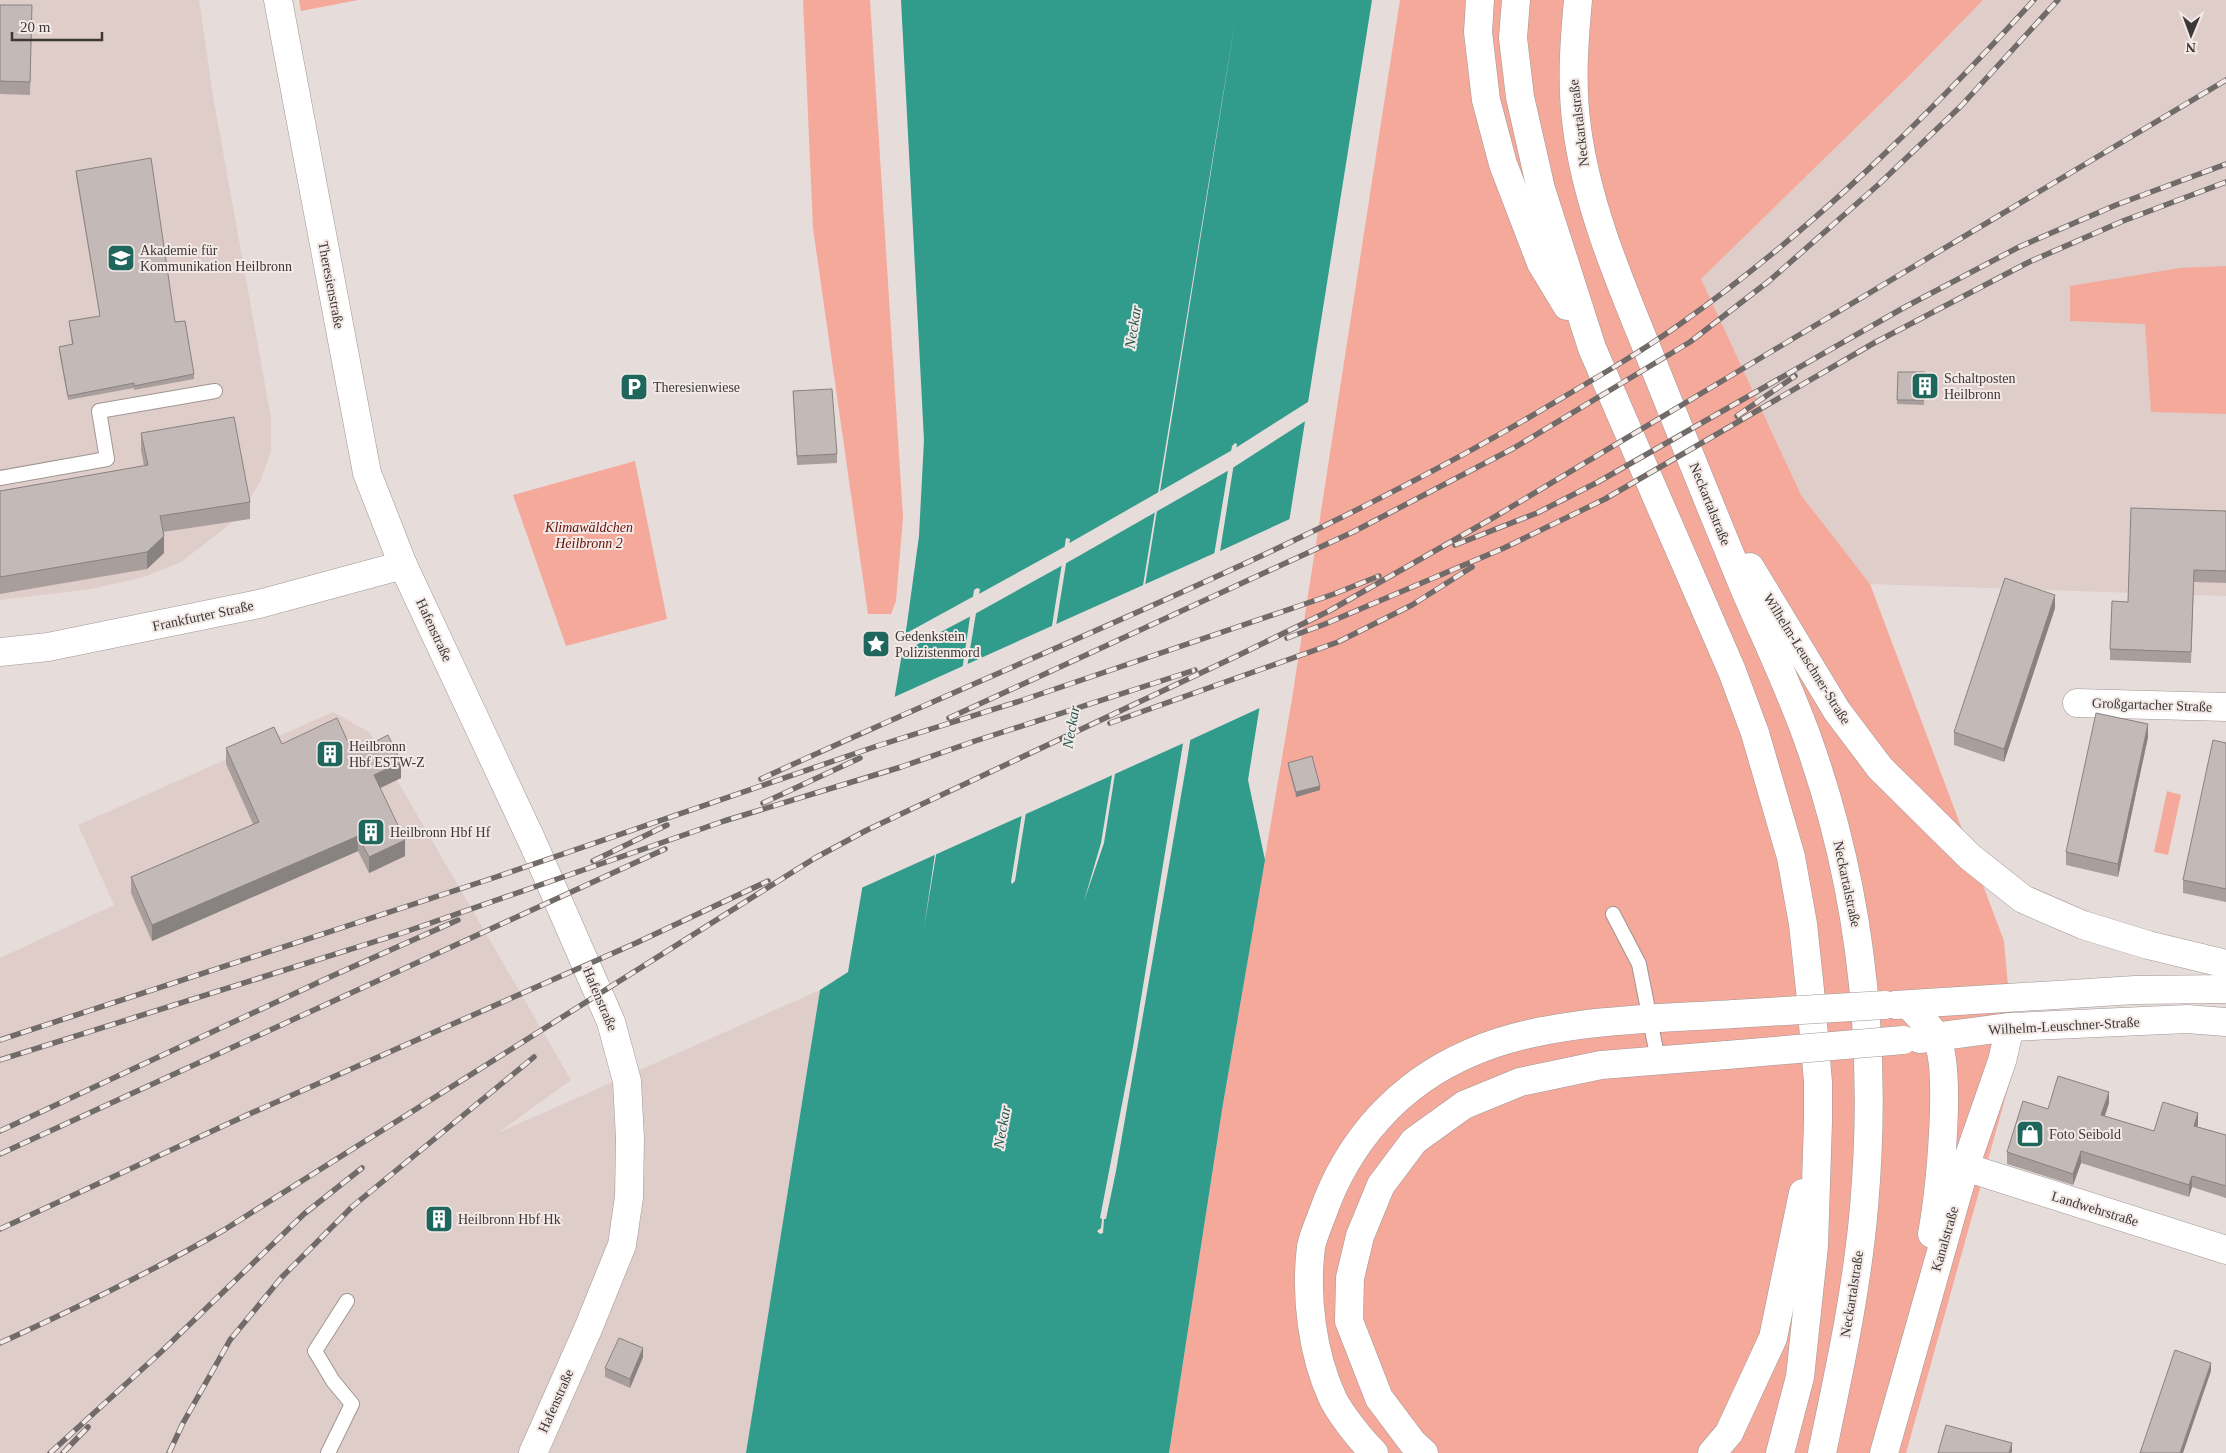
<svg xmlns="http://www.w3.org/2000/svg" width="2226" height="1453" viewBox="0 0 2226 1453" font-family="'Times New Roman',serif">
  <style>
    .built { fill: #dfcdc9 }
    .green { fill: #f5a99b }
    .water { fill: #319b8c; fill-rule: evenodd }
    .pier { fill: #e6dcda }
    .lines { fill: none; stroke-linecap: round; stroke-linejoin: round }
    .lane-casing { stroke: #9f9694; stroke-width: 16 }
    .street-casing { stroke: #9f9694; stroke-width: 29 }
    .secondary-casing { stroke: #9f9694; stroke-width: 29 }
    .primary-casing { stroke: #9f9694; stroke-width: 29 }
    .lane { stroke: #fff; stroke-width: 14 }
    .street { stroke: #fff; stroke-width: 28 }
    .secondary { stroke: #fff; stroke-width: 28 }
    .primary { stroke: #fff; stroke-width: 28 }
    .rail-casing { stroke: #706a69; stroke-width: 5.5 }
    .rail { stroke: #f3e9e7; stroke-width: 4; stroke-dasharray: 11; stroke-linecap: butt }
    .primary-bridge-casing { stroke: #9f9694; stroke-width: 29; stroke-linecap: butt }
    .primary-bridge { stroke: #fff; stroke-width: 28 }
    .wall { fill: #a89f9d }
    .shaded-wall { fill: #888280 }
    .building { fill: #c3b9b7; stroke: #888280 }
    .labels { text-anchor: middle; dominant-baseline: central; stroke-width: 4; stroke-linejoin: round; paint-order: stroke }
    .street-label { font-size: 14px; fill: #3c3837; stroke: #f3e9e7 }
    .poi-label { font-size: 14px; fill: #3c3837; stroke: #f3e9e7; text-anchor: start }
    .park-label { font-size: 14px; font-style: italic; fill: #671005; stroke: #f3e9e7 }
    .water-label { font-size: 15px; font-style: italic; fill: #1b544c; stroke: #f3e9e7 }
  </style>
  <rect width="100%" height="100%" fill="#e6dcda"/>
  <!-- built -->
  <g class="built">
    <polygon points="0,0 199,0 213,96 271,418 271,452 260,482 238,518 181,562 144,577 91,589 0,600"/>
    <polygon points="1983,0 2226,0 2226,596 1870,584 1801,495 1767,421 1597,468 1701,279 1908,77"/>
    <polygon points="333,712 369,732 571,1080 498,1133 820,990 746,1453 0,1453 0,958 114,905 78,825"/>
  </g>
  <!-- green -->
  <g class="green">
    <polygon points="299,0 358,0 301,11"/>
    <polygon points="803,0 870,0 903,517 896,601 891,614 868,614 813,228"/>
    <polygon points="1400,0 1983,0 1908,77 1701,279 1801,495 1870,584 2004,941 2015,1063 1906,1453 1169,1453 1222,1110 1292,699"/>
    <polygon points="2226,266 2226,414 2151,412 2145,324 2070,321 2070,286 2180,268"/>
    <polygon points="635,461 667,619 566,646 513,495"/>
    <polygon points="2167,791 2181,795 2168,855 2154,852"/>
  </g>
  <!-- water -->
  <path class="water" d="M901 0H1372L1248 780 1265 860 1222 1110 1169 1453H746L820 990 848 972 907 624 919 536 924 440ZM1236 15 1104 843 1084 901 1101 843ZM1235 443 1237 444 1187 761 1116 1171 1106 1219H1104L1103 1233 1100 1234 1097 1231 1101 1228 1102 1219 1100 1218 1133 1047 1232 446ZM1066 538 1070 539 1015 881 1012 884 1011 882ZM977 588 980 589 924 928 974 590Z"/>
  <!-- pier -->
  <g class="pier">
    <polygon points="1311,400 1307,420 1231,469 1234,449"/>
    <polygon points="1234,449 1231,469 1063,565 1066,545"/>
    <polygon points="1292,518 1262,707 1188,741 1218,552"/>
    <polygon points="1066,546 1063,565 973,615 977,595"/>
    <polygon points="1217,552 1186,742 859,889 892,698 1054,625 1053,632 1054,625"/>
    <polygon points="976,595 973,615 899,654 903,635"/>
  </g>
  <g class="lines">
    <defs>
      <g id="lane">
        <polyline points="0,478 107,459 99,411 215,391"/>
        <polyline points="1613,914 1639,964 1658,1060"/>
        <polyline points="328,1453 352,1404 333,1381 315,1351 347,1301"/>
      </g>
      <g id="street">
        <polyline points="0,652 48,647 259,604 403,565"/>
        <polyline points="2077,703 2226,707"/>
        <polyline points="1965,1167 2226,1250"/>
      </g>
      <polyline id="secondary" points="278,0 367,473 403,565 532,841 611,1022 627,1081 630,1139 629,1197 622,1245 588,1329 533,1453"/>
      <g id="primary">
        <polyline points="1480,0 1478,32 1486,100 1503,164 1541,263 1567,306"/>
        <polyline points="1516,0 1513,38 1520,97 1541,189 1592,348 1732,671 1755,733 1791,857 1803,924 1810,990 1818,1082 1818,1121 1814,1246 1800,1377 1780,1453"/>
        <path d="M1578 0C1574 43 1571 85 1577 128 1587 205 1619 280 1648 351 1680 431 1712 511 1745 590 1766 639 1789 687 1807 737 1861 887 1878 1047 1864 1207 1857 1290 1839 1372 1822 1453"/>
        <polyline points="1750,567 1837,711 1880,768 1970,857 2023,899 2083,925 2148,945 2226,964"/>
        <polyline points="1895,1005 2135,990 2226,989"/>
        <path d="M1909 1005C1917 1015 1930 1026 1936 1037 1953 1069 1939 1196 1932 1234"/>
        <polyline points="1919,1039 2010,1027 2187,1019 2226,1022"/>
        <path d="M1374 1453C1361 1440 1341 1415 1333 1399 1312 1354 1305 1296 1311 1247 1313 1237 1318 1225 1322 1215 1347 1142 1398 1084 1470 1053 1546 1019 1651 1019 1734 1014"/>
        <polyline points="1424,1453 1412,1442 1379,1398 1349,1321 1350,1278 1360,1236 1381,1185 1414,1141 1464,1105 1520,1082 1601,1065 1727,1055"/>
        <polyline points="1712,1453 1729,1433 1773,1338 1803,1193"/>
        <polyline points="1884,1453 1965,1167 2002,1061 2010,1027"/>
      </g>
    </defs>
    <!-- lane casing -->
    <use href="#lane" class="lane-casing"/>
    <!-- street casing -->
    <use href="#street" class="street-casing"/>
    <!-- secondary casing -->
    <use href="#secondary" class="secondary-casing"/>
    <!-- primary casing -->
    <use href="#primary" class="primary-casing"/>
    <!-- lane -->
    <use href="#lane" class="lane"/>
    <!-- street -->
    <use href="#street" class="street"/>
    <!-- secondary -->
    <use href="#secondary" class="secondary"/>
    <!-- primary -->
    <use href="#primary" class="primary"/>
    <defs>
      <g id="rail">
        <polyline points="1737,416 1795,376"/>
        <polyline points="1455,545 1537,513 1598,482 1905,307 2019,247 2116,205 2226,164"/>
        <polyline points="1287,638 1325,624 1504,548 1605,499 1874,343 2029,262 2123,221 2226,182"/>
        <polyline points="949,718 1353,532 1514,448 1690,342 1769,281 1878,185 1961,106 2058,0"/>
        <polyline points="1110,723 1338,642 1412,605 1472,567"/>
        <path d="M761 779C1017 660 1284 560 1528 418 1580 387 1634 357 1683 322 1813 230 1927 117 2034 0"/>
        <polyline points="763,803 860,758"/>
        <polyline points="593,861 667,825"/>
        <polyline points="0,1040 496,877 877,746 1020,701 1334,594 1379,576"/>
        <polyline points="0,1060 402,933 724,821 901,767 975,741 1195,670"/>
        <polyline points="0,1131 332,976 458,920"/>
        <polyline points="0,1154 665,849"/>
        <polyline points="0,1229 247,1115 636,943 768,881"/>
        <path d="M0 1343C77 1308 151 1272 224 1230L815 858 867 830 1239 655 1329 611 1491 519 2226 80"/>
        <polyline points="50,1453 161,1352 304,1214 362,1168"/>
        <polyline points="63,1453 88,1427"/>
        <polyline points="169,1453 183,1423 230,1340 282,1277 353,1206 534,1057"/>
      </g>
    </defs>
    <!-- rail casing -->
    <use href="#rail" class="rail-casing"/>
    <!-- rail -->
    <use href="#rail" class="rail"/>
    <defs>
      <g id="primary-bridge">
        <polyline points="1734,1014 1885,1005"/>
        <polyline points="1727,1055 1903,1040"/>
      </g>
    </defs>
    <!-- primary-bridge casing -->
    <use href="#primary-bridge" class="primary-bridge-casing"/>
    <!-- primary-bridge -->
    <use href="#primary-bridge" class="primary-bridge"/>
  </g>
  <!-- wall -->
  <g class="wall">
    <polygon points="0,5 32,5 30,95 0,94"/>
    <polygon points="76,171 175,322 194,374 194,379 134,390 134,388 68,400 59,351 59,347 72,344 69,321 100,316 76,175"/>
    <polygon points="1898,372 1925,372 1924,405 1897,404"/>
    <polygon points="793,391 837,454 837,463 797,465"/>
    <polygon points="141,433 250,502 250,519 163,532 164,553 147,569 0,594 0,491 144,466 141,450"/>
    <polygon points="2226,511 2226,583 2194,582 2191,663 2110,660 2110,649 2128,602"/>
    <polygon points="2055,608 2004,762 1954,745 1954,732"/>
    <polygon points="2148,737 2118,877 2066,865 2066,852"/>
    <polygon points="2226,743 2226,902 2183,893 2183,880"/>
    <polygon points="226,748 353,753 401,778 380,788 405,856 369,873 358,851 152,941 131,893 131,877 253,824 226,764"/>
    <polygon points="1288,763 1320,790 1296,797 1288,767"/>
    <polygon points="2109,1103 2105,1116 2154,1131 2198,1124 2198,1127 2226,1135 2226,1198 2192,1187 2189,1197 2081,1163 2073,1185 2007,1164 2007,1152 2048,1109"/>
    <polygon points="643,1357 630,1388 605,1377 605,1368"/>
  </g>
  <!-- shaded-wall -->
  <g class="shaded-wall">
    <polygon points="164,536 164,553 147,569 147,552"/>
    <polygon points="2055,595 2055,608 2004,762 2004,749"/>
    <polygon points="2148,724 2148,737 2118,877 2118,864"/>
    <polygon points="401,762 401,778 374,791 374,775"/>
    <polygon points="1320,786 1320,790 1296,797 1296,792"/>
    <polygon points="358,836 358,851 152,941 152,925"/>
    <polygon points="405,840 405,856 369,873 369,857"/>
    <polygon points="2109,1092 2109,1103 2101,1126 2101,1115"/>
    <polygon points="2198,1113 2198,1124 2194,1137 2194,1126"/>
    <polygon points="2081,1151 2081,1163 2073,1185 2073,1174"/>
    <polygon points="2192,1176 2192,1187 2189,1197 2189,1185"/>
    <polygon points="643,1348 643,1357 630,1388 630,1379"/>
    <polygon points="2211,1363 2211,1371 2183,1453 2180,1453"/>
    <polygon points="2012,1443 2012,1452 2011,1453 2009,1453"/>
  </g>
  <!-- building -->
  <g class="building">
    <polygon points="0,5 32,5 30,82 0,81"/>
    <polygon points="151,158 175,322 185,321 194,374 134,386 134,383 68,396 59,347 73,344 69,321 100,316 76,171"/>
    <polygon points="1898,372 1925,372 1924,400 1897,400"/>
    <polygon points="832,389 837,454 797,456 793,391"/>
    <polygon points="234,417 250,502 160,516 164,536 147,552 0,577 0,491 148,465 141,433"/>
    <polygon points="2131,508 2226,511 2226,571 2194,570 2191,652 2110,649 2112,601 2128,602"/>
    <polygon points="2005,578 2055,595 2004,749 1954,732"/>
    <polygon points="2096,713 2148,724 2118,864 2066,852"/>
    <polygon points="337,718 353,753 388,735 401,762 374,775 405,840 369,857 358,836 152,925 131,877 259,822 226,748 274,727 282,744"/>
    <polygon points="2213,740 2226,743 2226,889 2183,880"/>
    <polygon points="1312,756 1320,786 1296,792 1288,763"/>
    <polygon points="2058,1076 2109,1092 2101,1115 2154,1131 2163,1102 2198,1113 2194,1126 2226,1135 2226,1186 2192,1176 2189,1185 2081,1151 2073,1174 2007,1152 2023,1101 2048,1109"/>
    <polygon points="619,1338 643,1348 630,1379 605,1368"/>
    <polygon points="2175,1350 2211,1363 2180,1453 2140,1453"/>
    <polygon points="1946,1425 2012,1443 2009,1453 1938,1453"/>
  </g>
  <!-- icons -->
  <defs>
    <symbol id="school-square" viewBox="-11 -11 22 22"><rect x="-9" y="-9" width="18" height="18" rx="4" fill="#1f675d" stroke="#f3e9e7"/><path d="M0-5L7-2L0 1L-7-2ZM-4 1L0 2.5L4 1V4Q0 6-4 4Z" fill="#fff"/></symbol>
    <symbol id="building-square" viewBox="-11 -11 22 22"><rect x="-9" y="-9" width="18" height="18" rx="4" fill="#1f675d" stroke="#f3e9e7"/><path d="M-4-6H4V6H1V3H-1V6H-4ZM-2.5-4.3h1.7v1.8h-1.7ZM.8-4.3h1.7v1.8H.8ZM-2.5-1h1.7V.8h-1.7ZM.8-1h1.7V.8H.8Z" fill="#fff"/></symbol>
    <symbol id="parking-square" viewBox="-11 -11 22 22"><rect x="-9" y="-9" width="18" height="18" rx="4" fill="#1f675d" stroke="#f3e9e7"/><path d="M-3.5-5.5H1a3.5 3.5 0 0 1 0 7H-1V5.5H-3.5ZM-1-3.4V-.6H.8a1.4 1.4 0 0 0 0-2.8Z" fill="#fff"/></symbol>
    <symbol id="sight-square" viewBox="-11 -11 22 22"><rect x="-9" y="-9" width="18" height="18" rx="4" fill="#1f675d" stroke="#f3e9e7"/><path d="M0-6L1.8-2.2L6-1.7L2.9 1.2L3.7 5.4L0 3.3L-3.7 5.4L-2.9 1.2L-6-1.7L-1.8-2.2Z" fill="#fff"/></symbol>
    <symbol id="shop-square" viewBox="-11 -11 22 22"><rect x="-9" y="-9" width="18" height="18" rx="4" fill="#1f675d" stroke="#f3e9e7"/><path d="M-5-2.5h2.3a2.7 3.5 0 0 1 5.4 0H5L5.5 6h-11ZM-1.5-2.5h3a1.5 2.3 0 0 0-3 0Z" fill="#fff"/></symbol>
  </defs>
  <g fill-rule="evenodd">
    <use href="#school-square" x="105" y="242" width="32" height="32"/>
    <use href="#building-square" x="1909" y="370" width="32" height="32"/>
    <use href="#parking-square" x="618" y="371" width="32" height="32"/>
    <use href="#sight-square" x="860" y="628" width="32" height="32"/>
    <use href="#building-square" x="314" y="738" width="32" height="32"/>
    <use href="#building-square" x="355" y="816" width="32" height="32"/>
    <use href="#shop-square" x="2014" y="1118" width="32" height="32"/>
    <use href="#building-square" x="423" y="1203" width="32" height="32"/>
  </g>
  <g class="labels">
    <!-- street labels -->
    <g class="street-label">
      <text transform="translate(1579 123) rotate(-97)">Neckartalstraße</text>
      <text transform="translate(331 285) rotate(79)">Theresienstraße</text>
      <text transform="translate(1710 504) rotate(68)">Neckartalstraße</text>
      <text transform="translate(203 616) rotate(-12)">Frankfurter Straße</text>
      <text transform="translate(434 630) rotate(65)">Hafenstraße</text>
      <text transform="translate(1807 659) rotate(58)">Wilhelm-Leuschner-Straße</text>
      <text transform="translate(2152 705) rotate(2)">Großgartacher Straße</text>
      <text transform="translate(1847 884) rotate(78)">Neckartalstraße</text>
      <text transform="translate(600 999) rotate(67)">Hafenstraße</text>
      <text transform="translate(2064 1026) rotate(-3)">Wilhelm-Leuschner-Straße</text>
      <text transform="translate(2095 1209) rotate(17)">Landwehrstraße</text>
      <text transform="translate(1945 1239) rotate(-74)">Kanalstraße</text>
      <text transform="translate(1852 1294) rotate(-81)">Neckartalstraße</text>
      <text transform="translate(556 1401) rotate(-66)">Hafenstraße</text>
    </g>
    <!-- poi labels -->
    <g class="poi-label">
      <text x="140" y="250">Akademie für<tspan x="140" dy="16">Kommunikation Heilbronn</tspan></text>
      <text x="1944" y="378">Schaltposten<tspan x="1944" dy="16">Heilbronn</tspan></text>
      <text x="653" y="387">Theresienwiese</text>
      <text x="895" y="636">Gedenkstein<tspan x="895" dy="16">Polizistenmord</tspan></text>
      <text x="349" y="746">Heilbronn<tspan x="349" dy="16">Hbf ESTW-Z</tspan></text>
      <text x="390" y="832">Heilbronn Hbf Hf</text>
      <text x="2049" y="1134">Foto Seibold</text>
      <text x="458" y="1219">Heilbronn Hbf Hk</text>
    </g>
    <!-- park labels -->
    <g class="park-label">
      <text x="589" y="527">Klimawäldchen<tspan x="589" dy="16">Heilbronn 2</tspan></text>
    </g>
    <!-- water labels -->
    <g class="water-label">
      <text transform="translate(1133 327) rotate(-81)">Neckar</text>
      <text transform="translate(1071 727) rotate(-80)">Neckar</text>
      <text transform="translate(1002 1127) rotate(-80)">Neckar</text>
    </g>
  </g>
  <!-- north arrow -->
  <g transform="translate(2191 35) rotate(181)" stroke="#f3e9e7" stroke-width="4" paint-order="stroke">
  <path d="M0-4L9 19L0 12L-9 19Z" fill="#3c3837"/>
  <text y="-8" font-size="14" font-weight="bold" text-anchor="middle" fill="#3c3837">N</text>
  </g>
  <!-- scale -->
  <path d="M12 32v8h90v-8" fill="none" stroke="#3c3837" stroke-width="2.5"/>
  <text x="20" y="32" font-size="15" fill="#3c3837" stroke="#f3e9e7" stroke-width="4" paint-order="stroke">20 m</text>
</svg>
